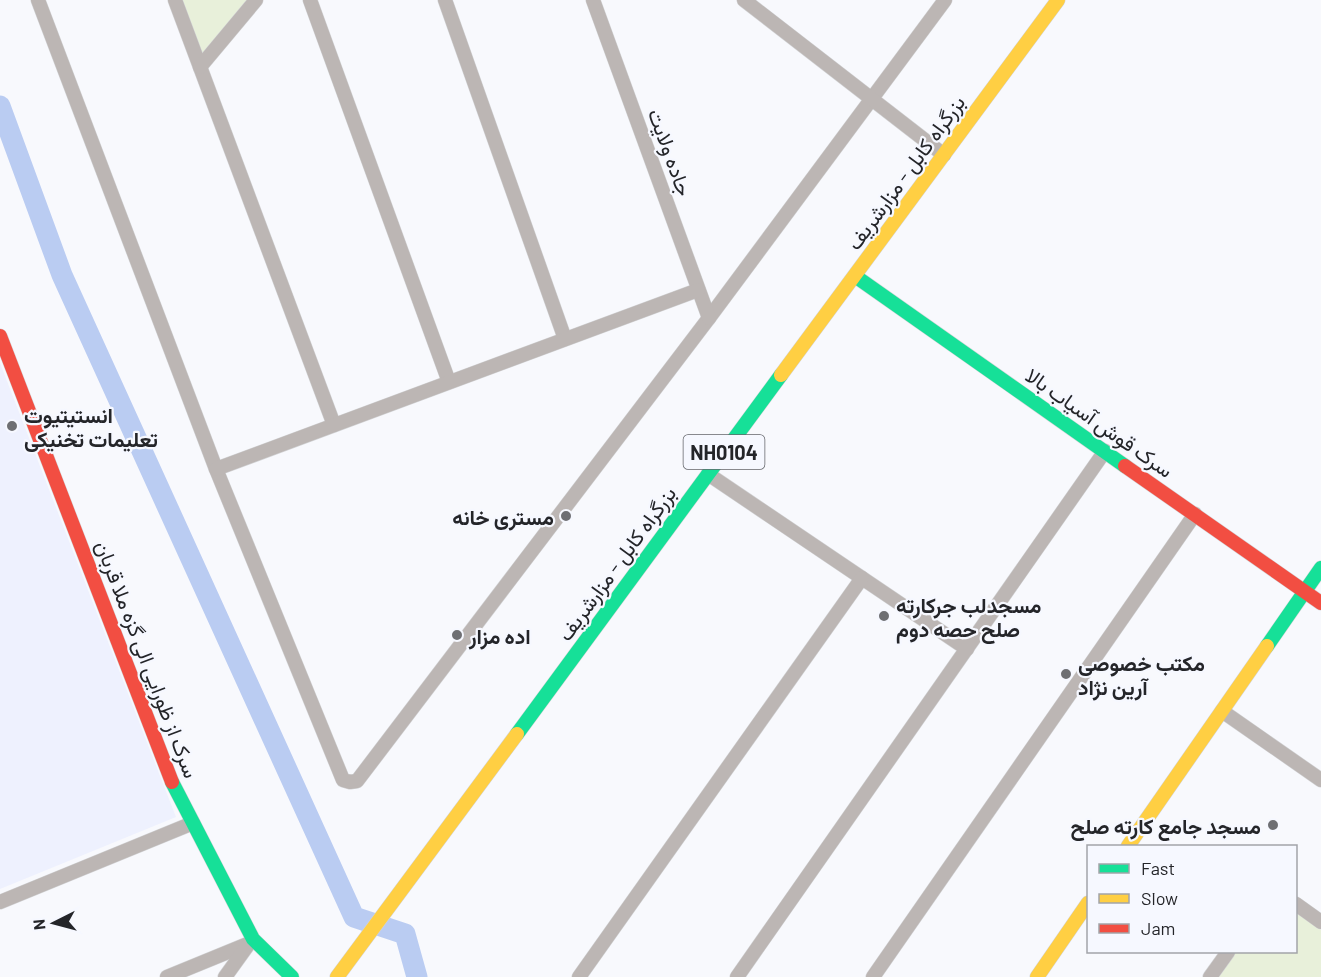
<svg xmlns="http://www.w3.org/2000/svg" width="1321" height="977" viewBox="0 0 1321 977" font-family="Barlow,Vazirmatn,sans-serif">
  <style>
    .built { fill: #eef1fe }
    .green { fill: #e8f0da }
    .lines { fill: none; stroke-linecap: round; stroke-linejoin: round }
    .river { stroke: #baccf2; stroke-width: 21 }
    .street-casing { stroke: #d3d4d6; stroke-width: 15 }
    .fast-casing { stroke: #d3d4d6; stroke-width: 15 }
    .slow-casing { stroke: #d3d4d6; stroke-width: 15 }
    .jam-casing { stroke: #d3d4d6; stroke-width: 15 }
    .street { stroke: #bcb6b4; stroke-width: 14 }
    .fast { stroke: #16e098; stroke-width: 14 }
    .slow { stroke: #ffcf43; stroke-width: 14 }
    .jam { stroke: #f24e42; stroke-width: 14 }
    .poi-dot { fill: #6e6f73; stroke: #f6f8ff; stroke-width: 2 }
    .labels { text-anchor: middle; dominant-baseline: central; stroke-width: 4.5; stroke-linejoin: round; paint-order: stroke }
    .shield { fill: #f6f8ff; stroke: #636469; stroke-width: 1.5 }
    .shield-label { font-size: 20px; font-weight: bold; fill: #242529 }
    .street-label { font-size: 21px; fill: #242529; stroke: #f6f8ff }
    .poi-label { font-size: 21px; font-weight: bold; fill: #242529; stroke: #f6f8ff; text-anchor: start }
  </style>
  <rect width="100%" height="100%" fill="#f8f9fd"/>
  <!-- built -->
  <polygon class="built" points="0,363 176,817 0,889"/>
  <!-- green -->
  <g class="green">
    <polygon points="180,0 248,0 202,55"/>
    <polygon points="1296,912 1321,930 1321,977 1218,977 1236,952 1296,952"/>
  </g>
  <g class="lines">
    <!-- river -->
    <polyline class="river" points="0,106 62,275 354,917 405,934 417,977"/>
    <defs>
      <g id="street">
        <polyline points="38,0 216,469 343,780 350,782 357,781 709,318 945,0"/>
        <polyline points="175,0 334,425"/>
        <polyline points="310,0 449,382"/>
        <polyline points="445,0 565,339"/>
        <polyline points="593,0 709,318"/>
        <polyline points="744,0 944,155"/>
        <polyline points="200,67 256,0"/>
        <polyline points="216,469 698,290"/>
        <polyline points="708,474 967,649"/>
        <polyline points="1222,711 1321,780"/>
        <polyline points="0,902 193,823"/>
        <polyline points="1296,904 1321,922"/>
        <polyline points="167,977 250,943"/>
        <polyline points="225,977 248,945"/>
        <polyline points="579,977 862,578"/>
        <polyline points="737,977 1105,451"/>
        <polyline points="873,977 1195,514"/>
        <polyline points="1210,977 1228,952"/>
      </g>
      <g id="fast">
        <polyline points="855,276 1125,466"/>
        <polyline points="1267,646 1321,568"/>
        <polyline points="517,734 781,375"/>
        <polyline points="172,782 253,939 292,977"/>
      </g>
      <g id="slow">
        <polyline points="781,375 1058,0"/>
        <polyline points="1128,846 1267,646"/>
        <polyline points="337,977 517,734"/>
        <polyline points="1037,977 1088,903"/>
      </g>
      <g id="jam">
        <polyline points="0,336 172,782"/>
        <polyline points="1125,466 1321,603"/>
      </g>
    </defs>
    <!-- street casing -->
    <use href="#street" class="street-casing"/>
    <!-- fast casing -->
    <use href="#fast" class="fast-casing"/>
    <!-- slow casing -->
    <use href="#slow" class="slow-casing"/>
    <!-- jam casing -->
    <use href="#jam" class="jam-casing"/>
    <!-- street -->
    <use href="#street" class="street"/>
    <!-- fast -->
    <use href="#fast" class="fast"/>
    <!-- slow -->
    <use href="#slow" class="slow"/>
    <!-- jam -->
    <use href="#jam" class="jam"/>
  </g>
  <!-- markers -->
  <g class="poi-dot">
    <circle cx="12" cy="426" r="6"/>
    <circle cx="566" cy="516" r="6"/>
    <circle cx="884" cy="616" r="6"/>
    <circle cx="457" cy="635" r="6"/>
    <circle cx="1066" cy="674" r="6"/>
    <circle cx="1273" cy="825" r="6"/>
  </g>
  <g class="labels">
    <!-- shield labels -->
    <rect class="shield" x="683.5" y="435" width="81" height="34" rx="4.5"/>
    <g class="shield-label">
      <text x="724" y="452">NH0104</text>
    </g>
    <!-- street labels -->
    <g class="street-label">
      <text transform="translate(671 152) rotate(70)">جاده ولایت</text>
      <text transform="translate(905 172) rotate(-54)">بزرگراه کابل - مزارشریف</text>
      <text transform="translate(1100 422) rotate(35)">سرک قوش آسیاب بالا</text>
      <text transform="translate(616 563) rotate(-54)">بزرگراه کابل - مزارشریف</text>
      <text transform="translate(148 659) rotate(69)">سرک از ظورایی الی گزه ملا قربان</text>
    </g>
    <!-- poi labels -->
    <g class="poi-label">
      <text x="24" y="414">انستیتیوت<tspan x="24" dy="24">تعلیمات تخنیکی</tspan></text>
      <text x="554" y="516" text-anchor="end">مستری خانه</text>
      <text x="896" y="604">مسجدلب جرکارته<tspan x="896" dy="24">صلح حصه دوم</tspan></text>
      <text x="469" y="635">اده مزار</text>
      <text x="1078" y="662">مکتب خصوصی<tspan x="1078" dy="24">آرین نژاد</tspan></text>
      <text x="1261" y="825" text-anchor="end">مسجد جامع کارته صلح</text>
    </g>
  </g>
  <!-- legend -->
  <rect x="1087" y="845" width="210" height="108" fill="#f6f8ff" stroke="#a2a4a9" stroke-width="1.5"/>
  <rect x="1099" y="864" width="30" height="9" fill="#16e098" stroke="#a2a4a9" stroke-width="1.5"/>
  <text x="1141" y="875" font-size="18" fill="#242529">Fast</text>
  <rect x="1099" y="894" width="30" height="9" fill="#ffcf43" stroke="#a2a4a9" stroke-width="1.5"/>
  <text x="1141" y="905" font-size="18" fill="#242529">Slow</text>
  <rect x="1099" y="924" width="30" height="9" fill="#f24e42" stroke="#a2a4a9" stroke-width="1.5"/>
  <text x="1141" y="935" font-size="18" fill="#242529">Jam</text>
  <!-- north arrow -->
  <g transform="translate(54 923) rotate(264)" stroke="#f6f8ff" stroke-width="4.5" paint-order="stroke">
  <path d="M0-4.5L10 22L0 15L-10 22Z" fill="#242529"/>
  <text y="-9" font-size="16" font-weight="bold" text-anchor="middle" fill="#242529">N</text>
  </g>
</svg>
